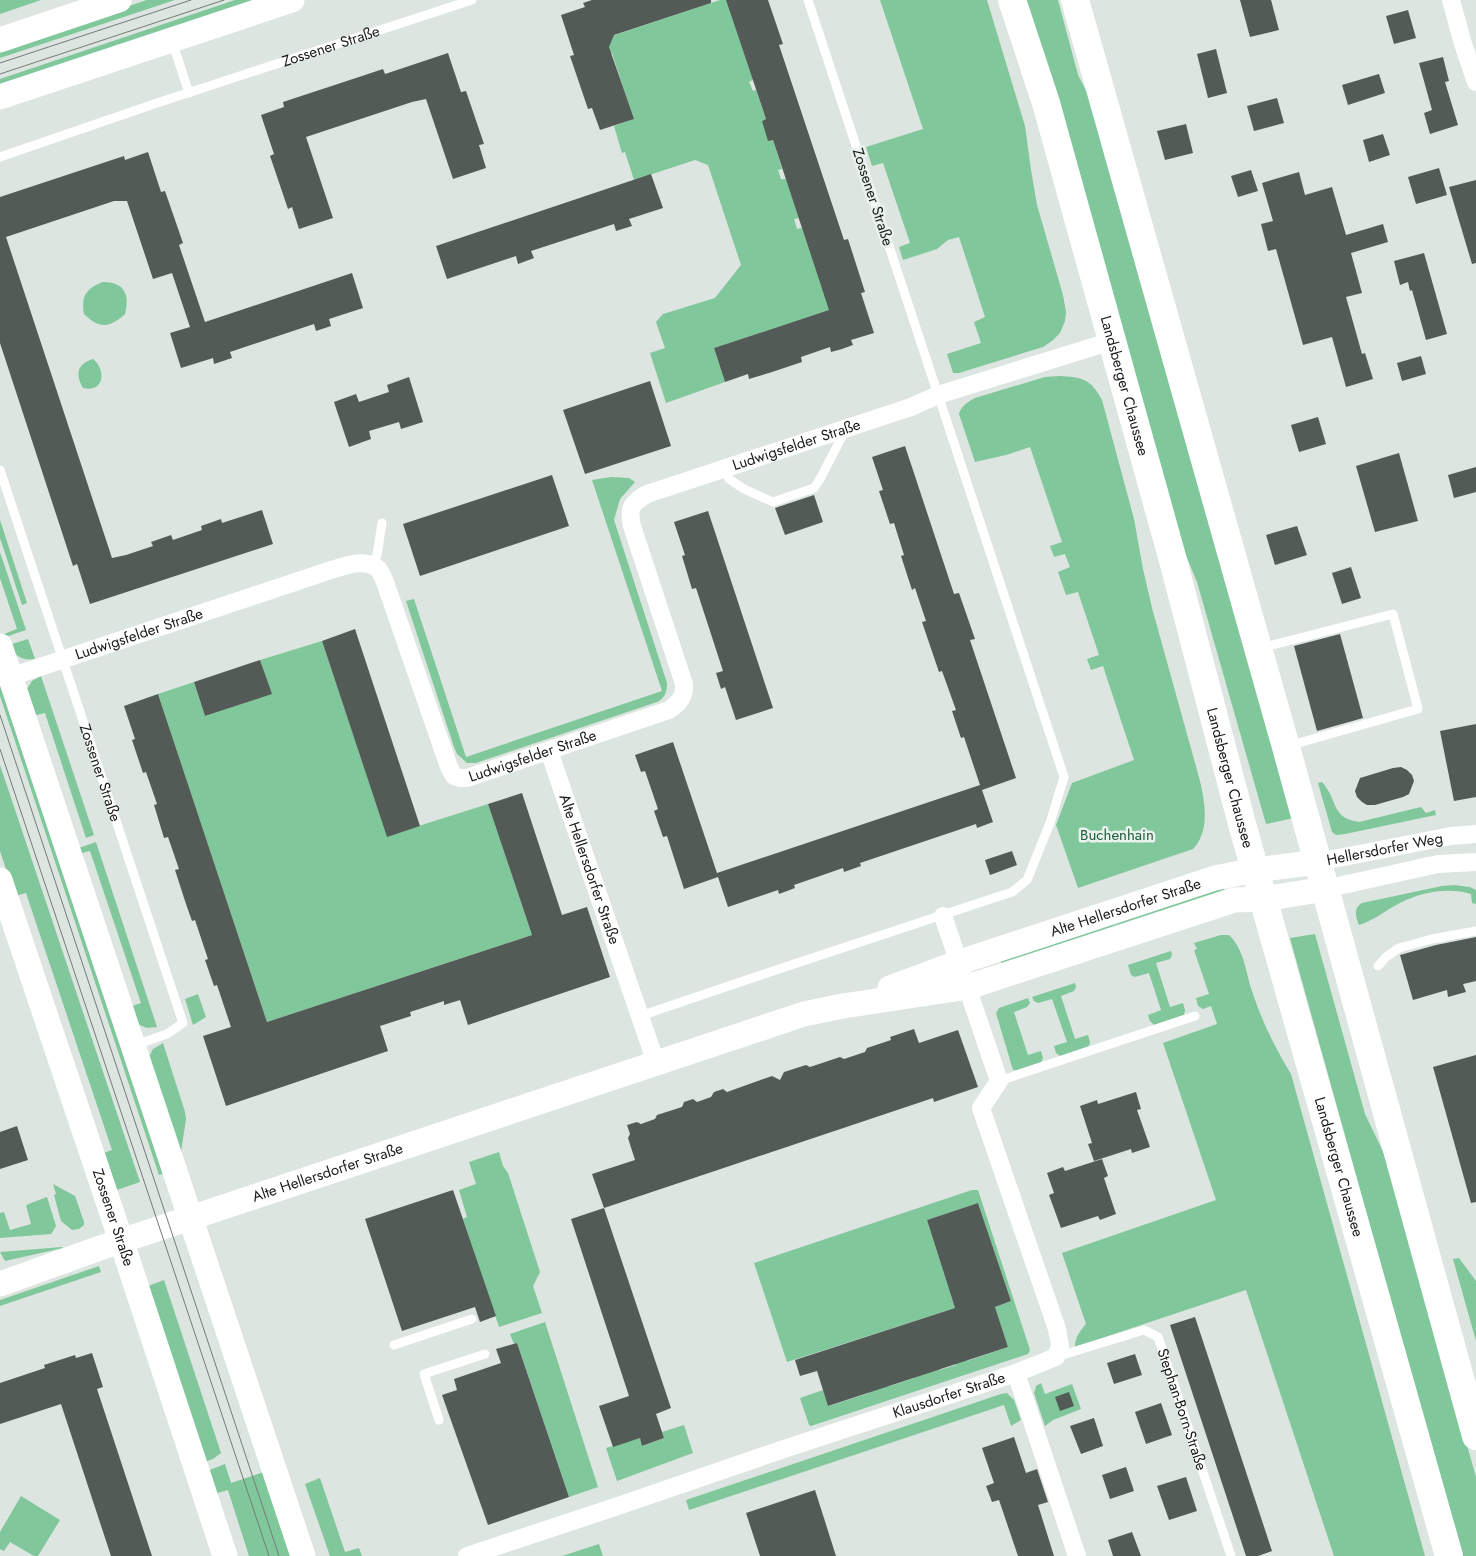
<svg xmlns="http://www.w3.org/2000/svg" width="1476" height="1556" viewBox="0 0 1476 1556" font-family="Jost,sans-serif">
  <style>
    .green { fill: #80c79b }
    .building { fill: #535b56 }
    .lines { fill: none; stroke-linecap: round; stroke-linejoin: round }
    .lane { stroke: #fff; stroke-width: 9 }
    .street { stroke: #fff; stroke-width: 18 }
    .secondary { stroke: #fff; stroke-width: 25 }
    .primary { stroke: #fff; stroke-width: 28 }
    .tram { stroke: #757b77; stroke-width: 1 }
    .labels { text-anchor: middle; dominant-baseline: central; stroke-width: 5; stroke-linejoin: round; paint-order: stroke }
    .street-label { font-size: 15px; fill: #181b19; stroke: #e9f2ec }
    .park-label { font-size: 15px; fill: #1e5b3a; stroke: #e9f2ec }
  </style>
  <rect width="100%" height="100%" fill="#dce5df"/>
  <!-- green -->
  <g class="green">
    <polygon points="0,0 41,0 0,14"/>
    <polygon points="147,0 175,0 0,58 0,49"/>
    <polygon points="235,0 264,0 0,88 0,79"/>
    <polygon points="720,0 734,0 731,14 753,80 749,82 753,91 756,90 766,119 762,121 773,140 782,169 778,170 781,179 786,179 799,218 794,219 797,229 802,228 824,294 836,308 714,348 725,382 666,403 650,353 665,348 656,322 663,314 715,298 741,265 708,165 695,160 634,180 625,152 622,153 614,126 633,119 612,53 605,55 600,40"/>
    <polygon points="880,0 987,0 1025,126 1031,170 1037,205 1063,295 1066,312 1065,321 1060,333 1052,341 1043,347 959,373 953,373 947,354 981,343 974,322 985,317 959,237 948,240 937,249 903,260 899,247 910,243 883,163 872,166 866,147 923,129"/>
    <polygon points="1025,0 1058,0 1078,75 1089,96 1294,818 1266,824 1197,582 1177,534"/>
    <path d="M103 282C124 282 130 294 125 314 110 328 99 329 84 314 81 297 85 289 103 282Z"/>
    <path d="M93 359C106 369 105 393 83 388 75 374 77 364 93 359Z"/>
    <path d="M1059 376C1082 377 1091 379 1102 400L1134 519 1143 569 1152 608 1200 781C1205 802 1210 832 1193 849L1078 888 1056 825 1072 783 1134 760 1103 666 1091 670 1087 659 1099 655 1078 592 1066 595 1058 572 1070 567 1065 554 1054 557 1050 546 1062 542 1030 447 1006 455 975 462 959 414C961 406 968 402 975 398L1045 377Z"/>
    <path d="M611 477 629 478 635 482 620 499 614 520 667 683C667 692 665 698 657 702L476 763H467L457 754 454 747 406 601 414 599 466 757 662 691 592 480Z"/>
    <polygon points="0,520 27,603 22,605 0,538"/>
    <polygon points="0,552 26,630 5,637 4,634 17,629 0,578"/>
    <path d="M28 639 35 659C22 661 15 656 9 645Z"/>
    <polygon points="322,641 387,836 488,804 532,935 267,1022 158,694 194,682 205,716 271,694 260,660"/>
    <polygon points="0,676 165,1173 159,1175 0,696"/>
    <polygon points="41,676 94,835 86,838 45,713 32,716 27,689 32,681"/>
    <polygon points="0,765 140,1182 114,1191 101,1154 112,1150 26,893 15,896 0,851"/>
    <path d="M1322 782C1338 799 1330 818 1359 822L1421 807 1426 813 1435 810 1436 815 1345 834 1336 835 1332 832 1318 783Z"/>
    <polygon points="96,842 157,1027 147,1028 137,1024 129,1007 141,1003 90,851 78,854 76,849"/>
    <polygon points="1223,884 1225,891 1002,965 999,957"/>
    <path d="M1454 885 1470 887 1476 890V904L1472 903 1471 894C1448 887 1421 892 1400 903 1386 910 1373 921 1359 925 1356 917 1353 908 1362 903L1442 886Z"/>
    <polygon points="1315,934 1365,1114 1386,1158 1476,1477 1476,1556 1462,1556 1290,938"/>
    <path d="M1221 935H1229C1245 950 1246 975 1253 994 1262 1022 1276 1049 1291 1074L1425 1556H1334L1246 1290 1075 1347C1075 1337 1080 1331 1086 1324L1062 1253 1216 1200 1163 1043 1217 1024 1211 1006 1203 1009 1198 1006 1196 998 1209 994 1194 950 1197 949 1194 943Z"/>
    <polygon points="1171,951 1172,955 1170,959 1156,963 1170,1007 1183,1003 1185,1010 1184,1015 1154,1025 1150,1021 1148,1015 1161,1010 1149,973 1135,977 1131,975 1128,965"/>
    <polygon points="1075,983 1076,987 1074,991 1061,996 1075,1039 1088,1035 1090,1042 1089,1046 1060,1056 1056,1053 1054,1046 1067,1042 1052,999 1038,1003 1034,1001 1032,997"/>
    <polygon points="198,994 206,1017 193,1025 185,999"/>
    <polygon points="1028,998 1030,1003 1027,1007 1014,1012 1028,1055 1041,1051 1043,1058 1041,1062 1017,1070 1013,1070 996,1013 999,1008"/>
    <polygon points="163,1043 185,1112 186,1119 180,1158 149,1057 153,1049"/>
    <polygon points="499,1152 503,1166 508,1173 540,1272 533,1286 542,1313 499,1327 463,1219 467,1217 459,1190 476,1184 469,1162"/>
    <polygon points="53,1184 75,1196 84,1222 84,1225 79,1229 72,1230 61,1221 54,1195 56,1194"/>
    <polygon points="972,1190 978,1190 1030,1350 1028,1354 811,1426 809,1425 800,1398 823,1390 829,1406 869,1393 864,1377 890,1386 914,1378 909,1362 934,1353 940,1370 956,1365 951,1348 962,1344 967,1361 1008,1347 995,1307 1011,1301 978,1203 927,1220 955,1308 787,1362 754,1263"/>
    <polygon points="47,1197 56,1226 51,1234 0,1238 0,1213 4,1212 10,1230 31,1224 26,1205"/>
    <polygon points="62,1247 63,1248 5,1261 0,1252"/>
    <polygon points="1459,1258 1476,1281 1476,1341 1453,1259"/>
    <polygon points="99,1266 101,1272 0,1306 0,1300"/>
    <polygon points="164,1280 221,1453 213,1459 204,1462 148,1286"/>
    <polygon points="545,1322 598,1487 569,1497 517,1343 514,1344 510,1334"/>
    <polygon points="1041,1383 1045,1394 1072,1384 1081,1409 1053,1420 1045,1426 1034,1393 1036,1386"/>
    <polygon points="1007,1393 1014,1400 1021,1420 1011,1426 1004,1405 689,1510 686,1500 1001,1394"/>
    <polygon points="684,1425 693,1453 617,1481 606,1448 640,1438 643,1446 664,1438 662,1432"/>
    <polygon points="225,1464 231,1483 264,1472 292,1556 249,1556 228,1490 214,1494 207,1471"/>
    <polygon points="320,1478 345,1552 359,1548 362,1556 330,1556 305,1484"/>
    <polygon points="21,1496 60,1520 38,1556 34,1556 10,1542 4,1551 0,1549 0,1532"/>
    <polygon points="599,1544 603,1556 562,1556"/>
  </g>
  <!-- building -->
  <g class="building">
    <polygon points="592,0 711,0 711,3 614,35 609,47 634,119 600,130 592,108 588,109 570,56 574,55 561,15 585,7 583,3"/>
    <polygon points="726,0 768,0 783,44 779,45 844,240 848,239 865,292 861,293 874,333 851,340 853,345 842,349 831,352 830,347 801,357 802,362 769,373 749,379 748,374 725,382 714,348 829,310 773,140 768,141 762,121 766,119"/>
    <polygon points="1240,0 1271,0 1279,30 1250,37"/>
    <polygon points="1408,10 1416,38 1394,44 1386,16"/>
    <polygon points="1216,49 1227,93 1208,98 1197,54"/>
    <polygon points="448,53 461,92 466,91 484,144 479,145 486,168 453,179 426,99 412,102 306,137 333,218 299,229 292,207 288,209 270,156 274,154 261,115 284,107 283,102 362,76 383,69 385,74"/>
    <polygon points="1443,57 1449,81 1445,82 1458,125 1430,134 1424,113 1432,110 1419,63"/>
    <polygon points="1379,74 1385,93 1348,105 1342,85"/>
    <polygon points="1277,98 1284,123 1254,131 1247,106"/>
    <polygon points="1186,124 1193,153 1165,160 1157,131"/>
    <polygon points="1383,134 1390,155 1369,162 1363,140"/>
    <polygon points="148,152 161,192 165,191 183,243 179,245 205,322 352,273 363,308 329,319 331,326 316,331 314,324 230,352 232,358 214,364 213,358 181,368 170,333 190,327 172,273 153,279 127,201 114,201 6,237 112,558 126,555 153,546 151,542 171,535 173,540 202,530 201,526 221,519 222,523 262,510 273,544 90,604 77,564 73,566 0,343 0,197 124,156 125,160"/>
    <polygon points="1439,168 1447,195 1416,204 1408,177"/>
    <polygon points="1251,170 1258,191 1238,197 1231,176"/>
    <polygon points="1299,172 1305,195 1332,187 1346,235 1383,224 1388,242 1351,253 1362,293 1346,297 1362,354 1365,353 1373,379 1346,387 1332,337 1303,345 1276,249 1268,251 1261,224 1273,221 1262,183"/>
    <polygon points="651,174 663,208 629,219 632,226 616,231 614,224 531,251 534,258 518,264 516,256 447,279 436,246"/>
    <polygon points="1476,180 1476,263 1472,264 1449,187"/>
    <polygon points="1424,253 1447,334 1426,340 1412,290 1410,291 1408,282 1400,285 1394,261"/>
    <polygon points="1421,356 1426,374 1402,381 1397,363"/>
    <polygon points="409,377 423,422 401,429 399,422 369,431 371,439 349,447 334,402 356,394 359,402 389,392 387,385"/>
    <polygon points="650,381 671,446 585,474 563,410"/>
    <polygon points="1318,417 1326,444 1299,452 1291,425"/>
    <polygon points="905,446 954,594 959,593 975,639 970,640 1016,778 982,790 993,822 977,828 976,824 860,863 861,866 844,872 843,868 794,885 795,888 779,894 778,890 728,907 718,877 684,889 667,836 663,837 654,811 658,809 645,771 641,772 635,755 673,742 717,873 980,785 964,737 961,738 952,711 956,710 942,671 939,672 922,622 926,621 915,588 912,590 901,556 904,555 894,523 890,524 879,491 883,490 872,457"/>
    <polygon points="1399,453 1418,521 1375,532 1356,466"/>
    <polygon points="1476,467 1476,492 1454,498 1448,475"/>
    <polygon points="552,475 569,526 420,576 403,524"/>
    <polygon points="814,495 823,522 785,535 775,508"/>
    <polygon points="708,511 773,708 736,720 725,687 721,689 716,673 723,671 696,588 692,589 682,556 685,555 674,522"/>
    <polygon points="1297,526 1307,555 1275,565 1266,535"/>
    <polygon points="1351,567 1361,598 1342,604 1332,573"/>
    <polygon points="355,629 420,826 387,837 322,641"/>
    <polygon points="1340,634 1363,718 1317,731 1294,646"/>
    <polygon points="260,660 272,694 205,716 194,682"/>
    <polygon points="158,694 267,1022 532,935 488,804 522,793 562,915 587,907 610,977 468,1025 460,1000 444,1005 444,1001 410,1012 411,1016 380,1026 388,1051 226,1106 203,1036 231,1027 217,985 214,986 205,960 208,959 195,920 192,921 186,904 175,870 179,869 168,837 164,838 154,805 157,804 146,772 143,773 132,740 135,739 124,706"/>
    <polygon points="1476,724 1476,797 1454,801 1440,731"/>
    <polygon points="1401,767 1407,770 1412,775 1414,781 1409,794 1403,797 1375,805 1367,805 1362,802 1357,797 1355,791 1360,778 1393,768"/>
    <polygon points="1012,851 1017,865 990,875 985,860"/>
    <polygon points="1476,937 1476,981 1463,984 1466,992 1448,997 1447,990 1413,1000 1400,955 1436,945"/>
    <polygon points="914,1029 919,1043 958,1030 978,1087 934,1102 933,1098 604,1208 671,1408 656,1414 664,1438 642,1446 640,1438 613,1447 599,1406 629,1396 571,1219 604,1208 592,1174 635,1160 628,1138 630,1134 627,1125 637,1122 641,1124 655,1119 657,1115 682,1107 684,1102 693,1099 697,1102 711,1097 714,1092 723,1089 727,1092 772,1076 780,1080 784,1072 806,1065 810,1067 840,1057 844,1059 865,1052 867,1048 891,1040 890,1037"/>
    <polygon points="1476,1055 1476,1202 1471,1203 1433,1067"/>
    <polygon points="1136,1092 1141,1109 1137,1110 1150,1147 1132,1153 1131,1149 1094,1161 1088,1144 1092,1143 1080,1106 1097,1100 1098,1104"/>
    <polygon points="17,1126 28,1160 0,1169 0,1132"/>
    <polygon points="1102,1159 1108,1176 1104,1178 1116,1214 1100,1220 1098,1216 1061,1228 1049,1195 1054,1193 1047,1173 1063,1167 1065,1171"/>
    <polygon points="453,1190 496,1316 480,1322 475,1307 402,1331 365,1219"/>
    <polygon points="978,1203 1011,1301 995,1307 1008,1347 828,1406 817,1371 800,1376 795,1360 955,1308 927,1220"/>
    <polygon points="1195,1317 1272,1551 1258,1556 1246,1556 1170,1325"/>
    <polygon points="517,1343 569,1497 488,1525 442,1395 457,1390 454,1379 501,1363 496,1349"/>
    <polygon points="92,1353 103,1387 97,1389 152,1556 111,1556 61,1404 0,1424 0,1383 45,1368 44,1365 75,1355 76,1358"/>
    <polygon points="1135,1354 1142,1375 1114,1384 1107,1363"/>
    <polygon points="1069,1392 1074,1406 1060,1411 1055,1397"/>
    <polygon points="1161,1403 1172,1435 1146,1444 1135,1412"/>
    <polygon points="1094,1418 1103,1446 1081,1454 1070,1426"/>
    <polygon points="1014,1437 1026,1473 1037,1469 1048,1502 1038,1505 1054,1556 1018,1556 999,1500 992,1502 986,1486 994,1483 982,1448"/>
    <polygon points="1126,1467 1134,1491 1110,1499 1102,1475"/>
    <polygon points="1186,1477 1197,1511 1169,1520 1157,1486"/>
    <polygon points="815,1490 836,1556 760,1556 746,1513"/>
    <polygon points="1132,1532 1141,1556 1113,1556 1108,1540"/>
  </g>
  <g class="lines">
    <!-- lane -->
    <g class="lane">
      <polyline points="172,41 189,93"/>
      <path id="s1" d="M0 157 157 103 472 0"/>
      <polyline points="725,468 729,479 744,489 773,502 814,488 820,479 846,429"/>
      <path id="s2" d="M0 470 183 1023 167 1034 135 1045"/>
      <polyline points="371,566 377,555 382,523"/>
      <polyline points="1261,648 1393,614 1418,709 1288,746"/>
      <polyline points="1378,966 1386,957 1399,948 1432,939 1476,931"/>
      <polyline points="640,1016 788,966 1012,892 1027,880 1050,823 1064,777 808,0"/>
      <polyline points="999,1081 1195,1016"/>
      <polyline points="394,1345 472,1319"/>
      <path id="s3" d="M1056 1357 1144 1330 1158 1337 1231 1556"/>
      <polyline points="439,1420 424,1374 485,1354"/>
    </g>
    <!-- street -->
    <g class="street">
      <polyline points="1451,0 1463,44 1476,82"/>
      <path id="s4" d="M10 677 331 570C345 566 364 558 377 568 381 571 383 578 385 582L449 767 454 776 460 778H467L669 710C679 703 685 697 684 684L632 526C628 507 631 504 647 494L911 407 938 395 1112 341"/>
      <path id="s5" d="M549 751 656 1063"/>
      <path id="s6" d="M1318 862 1451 836 1476 834"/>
      <polyline points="1325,889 1438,864 1476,862"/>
      <polyline points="1016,1373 1077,1556"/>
      <path id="s7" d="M467 1556 615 1507 787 1448 1016 1373 1056 1357 1060 1346 1057 1329 981 1108 999 1081 943 916"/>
    </g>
    <!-- secondary -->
    <g class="secondary">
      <polyline points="0,40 119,0"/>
      <polyline points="0,97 292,0"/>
      <polyline points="0,646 303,1556"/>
      <path id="s8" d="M0 880 127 1258 225 1556"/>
      <path id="s9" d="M890 988 960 962 1215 878 1255 870 1318 862"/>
      <path id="s10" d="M0 1284 100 1248 804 1014 843 1006 968 987 1234 900 1264 899 1325 889"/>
    </g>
    <!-- primary -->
    <g class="primary">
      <path id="s11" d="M1012 0 1046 103 1174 564 1242 824 1449 1556"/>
      <polyline points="1075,0 1286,747 1476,1436"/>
    </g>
    <!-- tram -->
    <g class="tram">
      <polyline points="0,63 191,0"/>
      <polyline points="0,74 224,0"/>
      <polyline points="0,715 279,1556"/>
      <polyline points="0,749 269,1556"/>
    </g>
  </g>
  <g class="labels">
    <!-- street labels -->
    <g class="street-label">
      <text stroke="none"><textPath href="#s1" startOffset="349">Zossener Straße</textPath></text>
      <text transform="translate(873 197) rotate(72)">Zossener Straße</text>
      <text stroke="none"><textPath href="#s11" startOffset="402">Landsberger Chaussee</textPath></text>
      <text stroke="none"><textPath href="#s4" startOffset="1230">Ludwigsfelder Straße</textPath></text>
      <text stroke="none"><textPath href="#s4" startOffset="136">Ludwigsfelder Straße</textPath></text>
      <text stroke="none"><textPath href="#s4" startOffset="691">Ludwigsfelder Straße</textPath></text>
      <text stroke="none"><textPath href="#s2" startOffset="319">Zossener Straße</textPath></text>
      <text stroke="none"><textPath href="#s11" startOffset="808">Landsberger Chaussee</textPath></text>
      <text stroke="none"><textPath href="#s6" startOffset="68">Hellersdorfer Weg</textPath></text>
      <text stroke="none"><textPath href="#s5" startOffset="125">Alte Hellersdorfer Straße</textPath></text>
      <text stroke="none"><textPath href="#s9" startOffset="249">Alte Hellersdorfer Straße</textPath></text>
      <text stroke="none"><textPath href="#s11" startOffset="1212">Landsberger Chaussee</textPath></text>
      <text stroke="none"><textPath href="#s10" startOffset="346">Alte Hellersdorfer Straße</textPath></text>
      <text stroke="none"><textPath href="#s8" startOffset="356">Zossener Straße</textPath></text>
      <text stroke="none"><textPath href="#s7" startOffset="508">Klausdorfer Straße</textPath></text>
      <text stroke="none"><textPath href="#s3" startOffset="184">Stephan-Born-Straße</textPath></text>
    </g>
    <!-- park labels -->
    <g class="park-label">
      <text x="1117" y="835">Buchenhain</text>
    </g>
  </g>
</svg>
